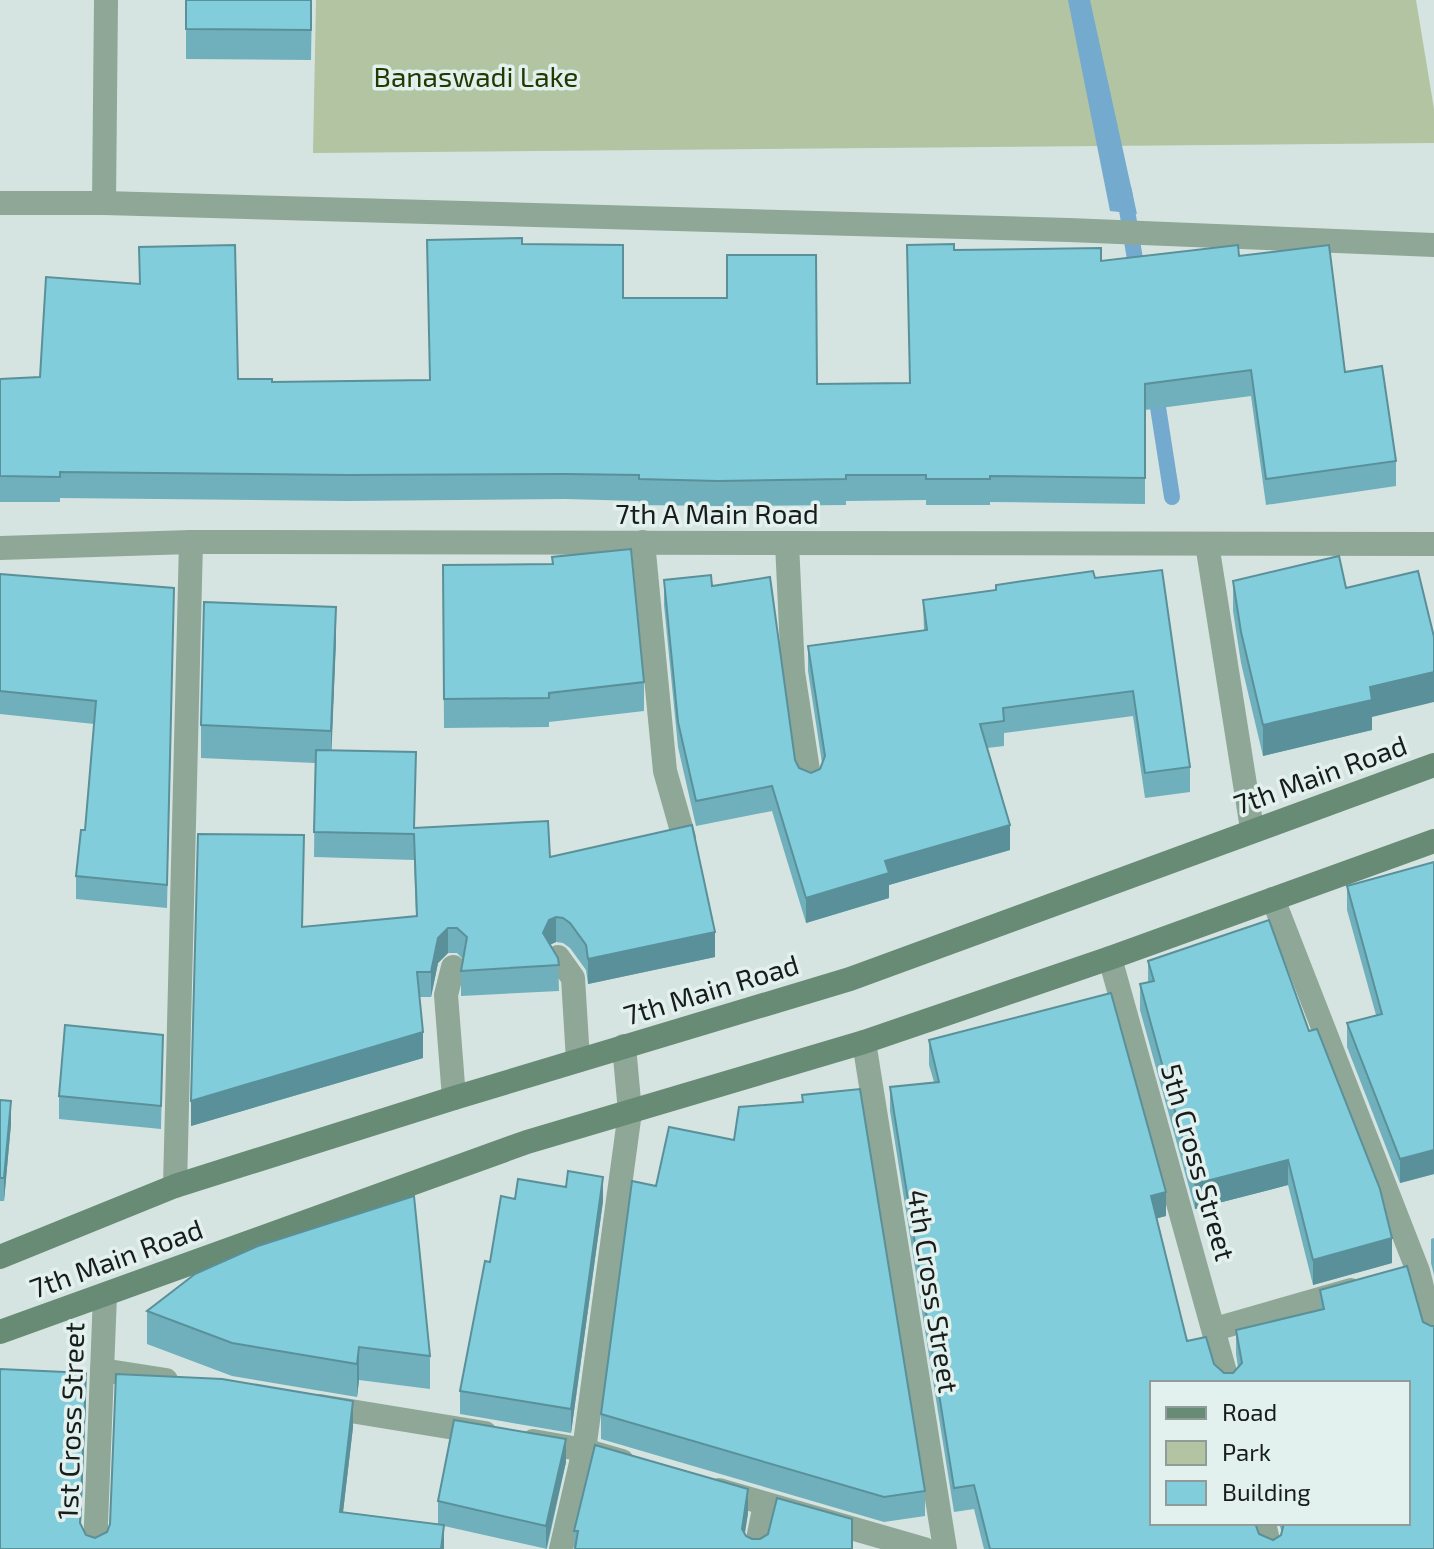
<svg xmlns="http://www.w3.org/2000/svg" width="1434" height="1549" viewBox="0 0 1434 1549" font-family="'Exo 2',sans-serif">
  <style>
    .green { fill: #b2c4a1 }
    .water { fill: #73aace }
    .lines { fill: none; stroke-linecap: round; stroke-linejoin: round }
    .stream { stroke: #73aace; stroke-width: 16 }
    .lane { stroke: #8fa797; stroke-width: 24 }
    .street { stroke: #8fa797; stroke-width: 24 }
    .secondary { stroke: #678b74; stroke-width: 24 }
    .wall { fill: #6fb0bc; fill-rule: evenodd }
    .shaded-wall { fill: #5a9099 }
    .building { fill: #81cddb; stroke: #5a9099; stroke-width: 2; fill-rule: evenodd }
    .labels { text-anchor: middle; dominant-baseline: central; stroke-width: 7; stroke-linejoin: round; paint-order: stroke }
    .park-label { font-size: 28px; fill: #233900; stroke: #e2f1ee }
    .street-label { font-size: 28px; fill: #181d1c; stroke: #e2f1ee }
  </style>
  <rect width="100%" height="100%" fill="#d5e4e1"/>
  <!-- green -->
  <polygon class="green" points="316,0 1416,0 1434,109 1434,143 313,153"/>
  <!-- water -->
  <polygon class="water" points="1068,0 1090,0 1137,214 1110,211"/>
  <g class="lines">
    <!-- stream -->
    <g class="stream">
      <polyline points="1124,191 1138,278"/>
      <polyline points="1155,388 1172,497"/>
    </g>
    <!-- lane -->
    <g class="lane">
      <polyline points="558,957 573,978 578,1060"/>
      <polyline points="453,967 446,995 454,1098"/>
    </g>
    <!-- street -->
    <g class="street">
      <polyline points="0,203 104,203 1069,230 1434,245"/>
      <polyline points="104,203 106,0"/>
      <polyline points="643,542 665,771 684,838"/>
      <polyline points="787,543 793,672 810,783"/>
      <polyline points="1207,544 1252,829"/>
      <polyline points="0,548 191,542 1434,544"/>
      <polyline points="1273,899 1418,1271 1434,1336"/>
      <polyline points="1110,958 1228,1383"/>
      <polyline points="864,1042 945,1549"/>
      <polyline points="175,1186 191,542"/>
      <polyline points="1215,1329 1351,1290"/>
      <polyline points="102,1370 166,1380"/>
      <polyline points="320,1406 485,1433"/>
      <polyline points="533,1441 584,1450 622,1461"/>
      <polyline points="719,1490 924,1549"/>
      <polyline points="1264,1523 1270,1549"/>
      <polyline points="95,1549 105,1295"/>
      <polyline points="561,1549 584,1450 630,1112 624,1046"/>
      <polyline points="756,1549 765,1504"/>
    </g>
    <!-- secondary -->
    <g class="secondary">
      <polyline points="0,1257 175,1186 454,1098 850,979 1434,765"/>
      <polyline points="0,1332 527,1142 864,1042 1110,958 1434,841"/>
    </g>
  </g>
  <!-- wall -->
  <g class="wall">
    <polygon points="186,0 312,0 311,60 186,59"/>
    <polygon points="522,244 623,298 817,384 909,383 954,250 1101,261 1239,256 1345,372 1396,461 1396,486 1266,505 1251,396 1145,410 1145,504 990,502 990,505 926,505 926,500 846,501 846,505 718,506 639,505 639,501 565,499 349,501 60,498 60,502 0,502 0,379 40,377 238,379 272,382 429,380"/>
    <polygon points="552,557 644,682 644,711 549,722 549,727 444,728 443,565 552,564"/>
    <polygon points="0,574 174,588 167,908 76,899 76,876 85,830 94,724 0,714"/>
    <polygon points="1095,578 1190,767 1190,792 1145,798 1133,716 1004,733 1004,746 987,748 1010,850 889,885 889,898 806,923 772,811 696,826 678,747 664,605 664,580 712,586 799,768 811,773 820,769 822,763 808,671 808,646 924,631 923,600 996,590 996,585"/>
    <polygon points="1233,581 1372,717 1372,730 1263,756 1241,663 1233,611"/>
    <polygon points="336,640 331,750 415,828 550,857 715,957 588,984 586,970 570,948 563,943 556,942 550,945 558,958 559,991 461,996 461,971 463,959 457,953 448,953 438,963 431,997 419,997 423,1058 191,1126 303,927 416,916 414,860 314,857 315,763 201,758 201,725"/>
    <polygon points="1434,862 1434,1174 1400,1183 1347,1047 1347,1023 1376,1015 1347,910 1347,886"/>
    <polygon points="1148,961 1392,1263 1313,1285 1288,1185 1195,1209 1140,1010 1140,984 1148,982"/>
    <polygon points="163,1035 161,1129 59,1119 59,1096"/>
    <path d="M929 1040 1166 1216 1157 1218 1187 1341 1224 1373H1233L1238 1367 1236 1354V1330L1320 1310V1290L1423 1322 1431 1326 1434 1549H984L974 1509 954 1512 890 1111V1087L934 1082 929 1065ZM1152 1383 1408 1523H1279L1282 1533 1281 1535 1273 1540 1259 1534Z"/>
    <polygon points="802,1095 925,1491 925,1516 884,1522 601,1439 601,1414 656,1186 802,1102"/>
    <polygon points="0,1100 11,1124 4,1201 0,1201"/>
    <polygon points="515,1199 603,1201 571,1433 460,1414 460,1391 490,1262"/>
    <polygon points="1434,1238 1434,1275 1431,1263 1431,1239"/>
    <polygon points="147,1311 430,1356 430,1389 359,1380 357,1397 232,1376 147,1344"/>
    <polygon points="86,1399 81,1524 86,1535 95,1538 353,1427 343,1512 438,1524 438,1501 566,1462 547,1549 444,1526 444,1549 0,1549"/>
    <polygon points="748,1513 745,1534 752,1539 852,1549 574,1549 574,1531"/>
  </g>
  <!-- shaded-wall -->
  <g class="shaded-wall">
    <polygon points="336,607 336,640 331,764 331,731"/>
    <polygon points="1434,672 1434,702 1372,717 1372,730 1263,756 1263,725 1370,687"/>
    <polygon points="1010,825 1010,850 889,885 889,898 806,923 806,898 885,861"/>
    <polygon points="556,917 556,942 549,945 543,933 549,920"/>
    <polygon points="448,928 448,953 438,963 431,997 431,972 438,938"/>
    <polygon points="715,932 715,957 588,984 588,959"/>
    <polygon points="423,1032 423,1058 191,1126 191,1101"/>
    <polygon points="11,1101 11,1124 4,1201 4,1178"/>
    <polygon points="1434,1150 1434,1174 1400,1183 1400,1159"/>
    <polygon points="1288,1160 1288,1185 1195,1209 1195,1184"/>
    <polygon points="603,1177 603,1201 571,1433 571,1409"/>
    <polygon points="1166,1192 1166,1216 1151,1220 1151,1196"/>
    <polygon points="1392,1238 1392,1263 1313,1285 1313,1260"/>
    <polygon points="359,1347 359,1380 357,1397 357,1364"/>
    <polygon points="86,1373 86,1399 80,1548 80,1523"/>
    <polygon points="353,1401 353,1427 340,1538 340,1512"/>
    <polygon points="566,1439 566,1462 546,1549 546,1526"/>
    <polygon points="748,1489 748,1513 742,1549 742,1529"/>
    <polygon points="444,1525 444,1549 441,1549"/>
  </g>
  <!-- building -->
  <g class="building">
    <polygon points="186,0 311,0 311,30 186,29"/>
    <polygon points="522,238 522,244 623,245 623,298 727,298 727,255 816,255 817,384 910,383 907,245 954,244 954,250 1101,248 1101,261 1238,245 1239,256 1329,245 1345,372 1382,366 1396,461 1266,479 1251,370 1145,384 1145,478 990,476 990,479 926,479 926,475 846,475 846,479 718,481 639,479 639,475 565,474 349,475 60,472 60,477 0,476 0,379 40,377 46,277 140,284 139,247 235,245 238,379 272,379 272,382 430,380 427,240"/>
    <polygon points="631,549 644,682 549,693 549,698 444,699 443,565 553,564 552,557"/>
    <polygon points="1339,556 1346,588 1418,571 1434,637 1434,672 1370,687 1372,700 1263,725 1241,632 1233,581"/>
    <polygon points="1162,570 1190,767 1145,773 1133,691 1003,708 1004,721 980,724 1010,825 885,861 889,873 806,898 772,786 696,801 678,722 664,580 711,575 712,586 770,577 795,760 799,768 811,773 820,769 825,756 808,646 927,630 923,600 996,590 996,585 1093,571 1095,578"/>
    <polygon points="0,574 174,588 167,885 76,876 81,830 85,830 96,701 0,691"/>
    <polygon points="204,602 336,607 331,731 201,725"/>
    <polygon points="316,750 416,752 414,828 548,821 550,857 692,825 715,932 588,959 586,945 570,923 563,918 556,917 549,920 543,933 558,958 559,965 461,971 467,937 457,928 448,928 438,938 431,972 417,972 423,1032 191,1101 198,834 304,835 302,927 417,916 414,834 314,832"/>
    <polygon points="1434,862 1434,1150 1400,1159 1347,1023 1382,1014 1347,886"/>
    <polygon points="1269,920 1309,1031 1317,1029 1380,1189 1392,1238 1313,1260 1288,1160 1195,1184 1140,984 1154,981 1148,961"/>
    <path d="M1111 993 1166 1192 1151 1196 1187 1341 1206 1337 1214 1364 1224 1373H1233L1242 1363 1236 1330 1324 1309 1320 1290 1407 1266 1423 1322 1431 1326H1434V1549H990L974 1485 954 1488 890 1087 939 1082 929 1040ZM1152 1383H1408V1523H1284L1281 1535 1273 1540 1259 1534 1255 1523H1152Z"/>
    <polygon points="65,1025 163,1035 161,1106 59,1096"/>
    <polygon points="860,1089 925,1491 884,1497 601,1414 632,1181 656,1186 669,1127 734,1140 739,1107 803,1102 802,1095"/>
    <polygon points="0,1100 11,1101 4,1178 0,1178"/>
    <polygon points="568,1171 603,1177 571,1409 460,1391 485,1261 490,1262 501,1196 515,1199 518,1179 566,1187"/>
    <polygon points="414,1196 430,1356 359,1347 357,1364 232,1343 147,1311 195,1274 258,1246"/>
    <polygon points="0,1369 86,1373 80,1523 86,1535 95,1538 107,1532 110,1524 116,1374 222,1379 353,1401 340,1512 444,1525 441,1549 0,1549"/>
    <polygon points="454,1420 566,1439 546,1526 438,1501"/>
    <polygon points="595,1445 748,1489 742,1529 746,1536 752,1539 760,1539 768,1534 777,1498 852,1519 852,1549 575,1549 578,1531 574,1531"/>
  </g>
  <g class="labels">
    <!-- park labels -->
    <g class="park-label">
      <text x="476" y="76">Banaswadi Lake</text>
    </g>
    <!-- street labels -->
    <g class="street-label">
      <text x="717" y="513">7th A Main Road</text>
      <text transform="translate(1320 774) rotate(-20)">7th Main Road</text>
      <text transform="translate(711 989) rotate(-17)">7th Main Road</text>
      <text transform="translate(1199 1162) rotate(74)">5th Cross Street</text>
      <text transform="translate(116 1258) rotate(-20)">7th Main Road</text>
      <text transform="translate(934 1291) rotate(81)">4th Cross Street</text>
      <text transform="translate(70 1421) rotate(-88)">1st Cross Street</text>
    </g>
  </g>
  <!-- legend -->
  <rect x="1150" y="1381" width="260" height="144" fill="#e2f1ee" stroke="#919c9a" stroke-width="2"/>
  <rect x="1166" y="1407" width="40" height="12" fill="#678b74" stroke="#919c9a" stroke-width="2"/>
  <text x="1222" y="1421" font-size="24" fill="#181d1c">Road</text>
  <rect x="1166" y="1441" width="40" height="24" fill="#b2c4a1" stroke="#919c9a" stroke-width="2"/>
  <text x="1222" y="1461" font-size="24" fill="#181d1c">Park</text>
  <rect x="1166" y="1481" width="40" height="24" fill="#81cddb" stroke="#919c9a" stroke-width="2"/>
  <text x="1222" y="1501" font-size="24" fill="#181d1c">Building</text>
</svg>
